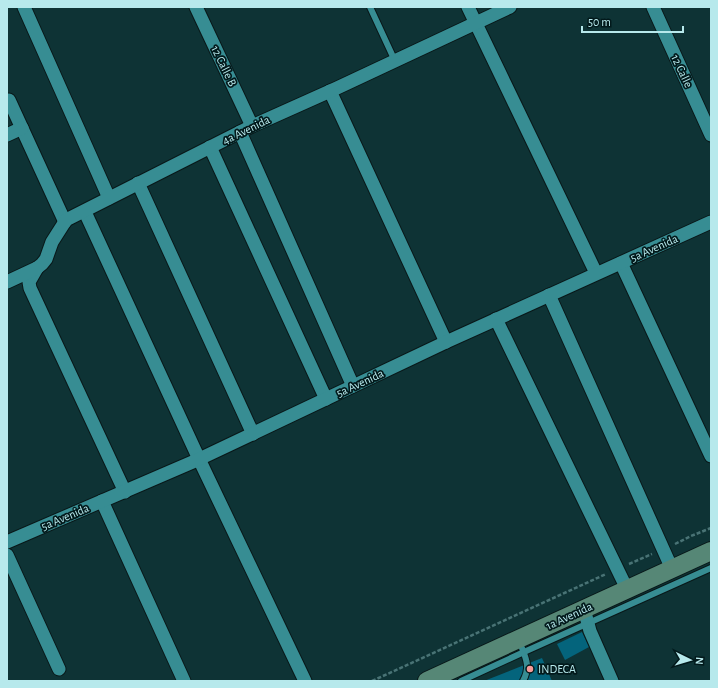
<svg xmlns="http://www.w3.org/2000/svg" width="718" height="688" viewBox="0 0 718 688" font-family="'Alegreya Sans',sans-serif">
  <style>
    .building { fill: #04647c }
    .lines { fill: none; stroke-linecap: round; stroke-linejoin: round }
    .service-casing { stroke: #091819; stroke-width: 8 }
    .minor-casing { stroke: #091819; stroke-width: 15 }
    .secondary-casing { stroke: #091819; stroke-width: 20 }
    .path { stroke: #497375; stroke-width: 2.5; stroke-dasharray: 4 2; stroke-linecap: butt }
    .service { stroke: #378d93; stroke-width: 6 }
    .minor { stroke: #378d93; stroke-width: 13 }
    .secondary { stroke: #568776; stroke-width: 18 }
    .poi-dot { fill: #f59b99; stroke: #02191b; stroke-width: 1.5 }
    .labels { text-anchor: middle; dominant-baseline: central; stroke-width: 3.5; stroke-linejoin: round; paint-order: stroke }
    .street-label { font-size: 12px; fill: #b7e9ec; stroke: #02191b }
    .poi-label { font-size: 12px; fill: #b7e9ec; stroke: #02191b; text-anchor: start }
  </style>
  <rect width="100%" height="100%" fill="#0e3335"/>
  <!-- building -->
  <g class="building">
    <polygon points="582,632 589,647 565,660 557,644"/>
    <polygon points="542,658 552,681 484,681"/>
  </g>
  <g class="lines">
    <defs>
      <g id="service">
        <polyline points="370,7 395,61"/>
        <path d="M522 648C527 661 530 668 523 681"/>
        <polyline points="461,681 524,652 711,568"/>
      </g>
      <g id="minor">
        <polyline points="24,7 109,198"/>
        <polyline points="196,7 252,126"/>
        <polyline points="468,7 596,273"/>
        <polyline points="653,7 711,135"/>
        <polyline points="330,91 446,342"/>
        <polyline points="9,100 65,222"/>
        <polyline points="240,132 353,386"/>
        <polyline points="7,135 22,128"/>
        <polyline points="210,147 326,399"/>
        <polyline points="138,183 253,434"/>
        <polyline points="85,212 199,459 305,681"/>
        <polyline points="621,263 711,456"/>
        <polyline points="37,268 29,282 30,288 125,492"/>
        <polyline points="7,282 37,268 42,264 46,259 52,242 66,220 252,126 337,88 510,7"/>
        <polyline points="549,295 672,569"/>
        <polyline points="496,319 627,589"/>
        <polyline points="102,501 184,681"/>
        <polyline points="7,542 195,461 446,342 711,222"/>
        <polyline points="7,555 59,669"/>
        <polyline points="584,609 590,631 612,681"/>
      </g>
      <polyline id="secondary" points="427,681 711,551"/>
    </defs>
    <!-- service casing -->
    <use href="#service" class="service-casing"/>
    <!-- minor casing -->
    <use href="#minor" class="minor-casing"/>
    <!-- secondary casing -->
    <use href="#secondary" class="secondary-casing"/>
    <!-- path -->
    <g class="path">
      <polyline points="675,544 691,536 711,528"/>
      <polyline points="629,564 652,554"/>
      <polyline points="372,681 606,574"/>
    </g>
    <!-- service -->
    <use href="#service" class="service"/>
    <!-- minor -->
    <use href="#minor" class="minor"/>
    <!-- secondary -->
    <use href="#secondary" class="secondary"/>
  </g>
  <!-- markers -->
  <circle class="poi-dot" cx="530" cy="669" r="4"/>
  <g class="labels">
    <!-- street labels -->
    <g class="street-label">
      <text transform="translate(224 66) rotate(64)">12 Calle B</text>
      <text transform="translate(682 71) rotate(65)">12 Calle</text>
      <text transform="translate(246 130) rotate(-26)">4a Avenida</text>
      <text transform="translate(654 248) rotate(-24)">5a Avenida</text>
      <text transform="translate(360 383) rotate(-25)">5a Avenida</text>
      <text transform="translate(65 517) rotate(-23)">5a Avenida</text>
      <text transform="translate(569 616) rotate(-25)">1a Avenida</text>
    </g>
    <!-- poi labels -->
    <g class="poi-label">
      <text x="538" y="669">INDECA</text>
    </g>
  </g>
  <!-- border -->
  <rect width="718" height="688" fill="none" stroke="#b7e9ec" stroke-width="16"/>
  <!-- north arrow -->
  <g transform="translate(690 660) rotate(95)" stroke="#02191b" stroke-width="3" paint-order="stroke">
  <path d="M0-3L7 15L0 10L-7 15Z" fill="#b7e9ec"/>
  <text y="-6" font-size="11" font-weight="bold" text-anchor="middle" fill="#b7e9ec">N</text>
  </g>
  <!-- scale -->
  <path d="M582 26v6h101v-6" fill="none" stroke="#b7e9ec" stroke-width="2"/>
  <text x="588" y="26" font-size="12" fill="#b7e9ec" stroke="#02191b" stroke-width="3" paint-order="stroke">50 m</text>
</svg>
